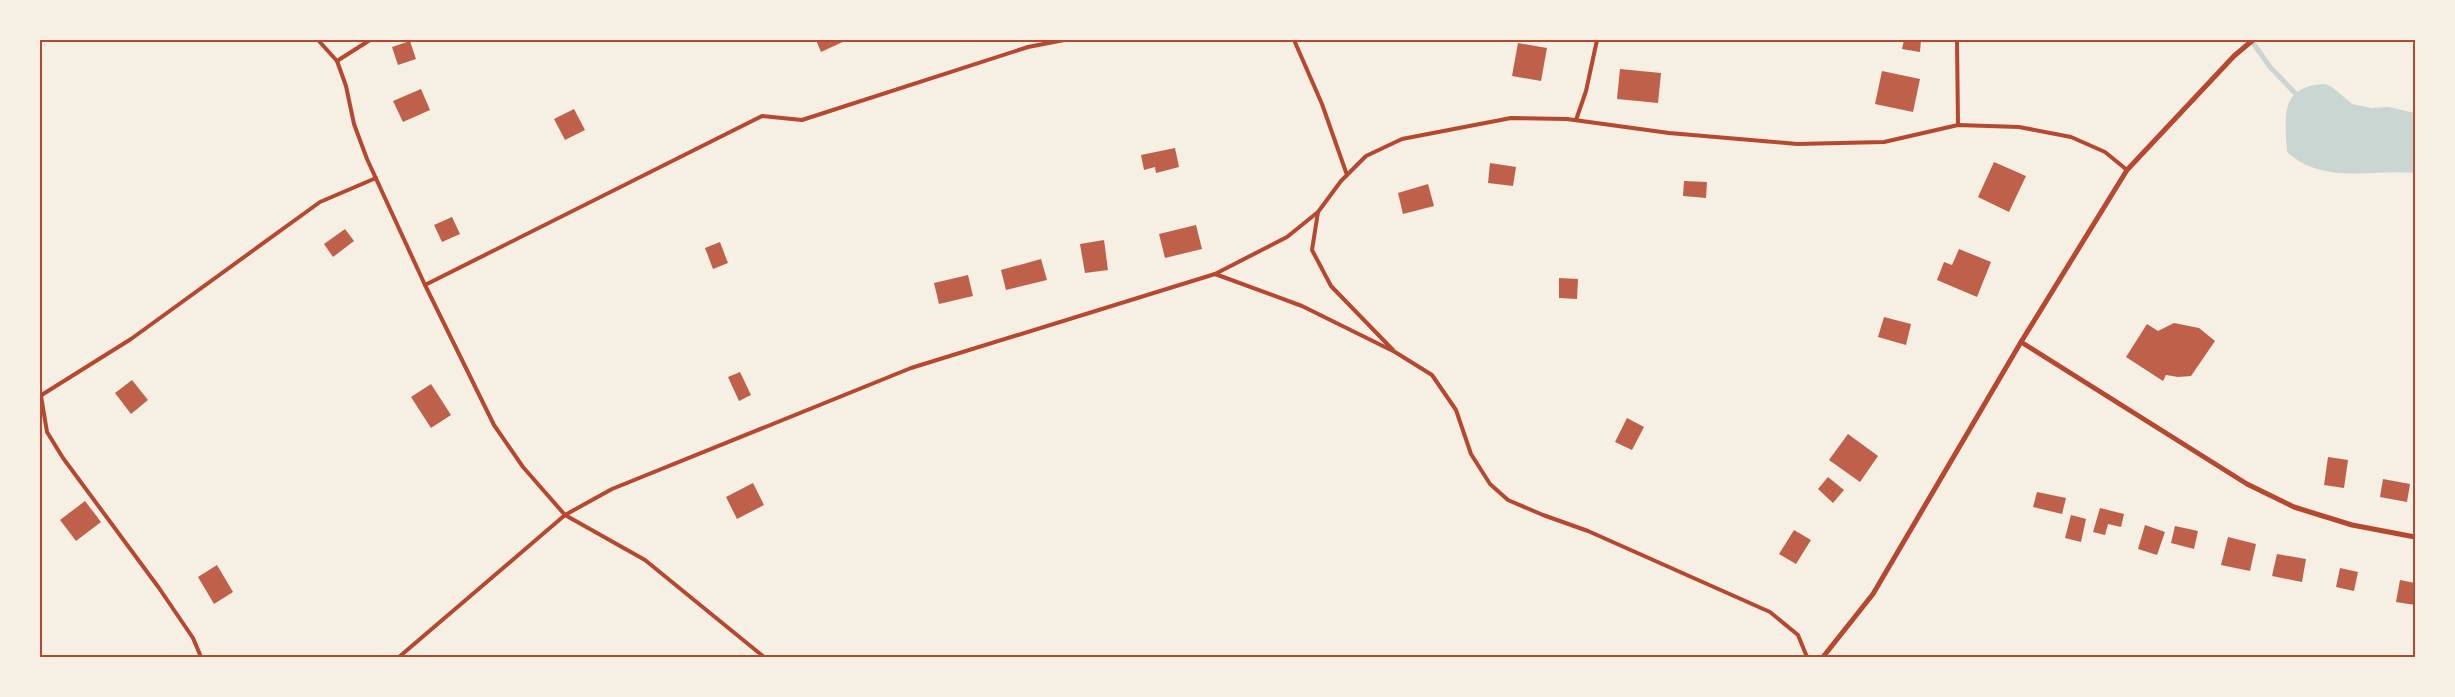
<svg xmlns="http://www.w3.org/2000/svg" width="2455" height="697" viewBox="0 0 2455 697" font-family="'DM Sans',sans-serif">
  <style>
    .water { fill: #c9d6d2 }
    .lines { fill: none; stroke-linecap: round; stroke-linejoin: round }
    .stream { stroke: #c9d6d2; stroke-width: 5 }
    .building { fill: #bf614a }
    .service { stroke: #b5482f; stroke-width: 4 }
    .minor { stroke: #b5482f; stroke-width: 5 }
    .neatline { fill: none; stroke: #b5482f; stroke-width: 2 }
  </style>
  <rect width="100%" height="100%" fill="#f6efe4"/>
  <!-- water -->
  <path class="water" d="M2325 84 2332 87 2352 104 2371 108 2388 107 2415 113V173C2371 169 2323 185 2287 152 2285 117 2279 86 2325 84Z"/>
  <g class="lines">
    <!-- stream -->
    <polyline class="stream" points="2251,40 2270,67 2295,93"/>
  </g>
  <!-- building -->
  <g class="building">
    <polygon points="816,40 847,40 821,52"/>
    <polygon points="1904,40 1921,40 1920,52 1902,49"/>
    <polygon points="410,41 416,59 398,65 392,47"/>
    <polygon points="1518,43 1547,48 1541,81 1512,76"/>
    <polygon points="1620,69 1661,73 1658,103 1617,99"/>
    <polygon points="1882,71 1920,79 1913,112 1875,104"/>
    <polygon points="421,89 430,110 403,122 393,101"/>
    <polygon points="574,109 585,130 565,140 554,119"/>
    <polygon points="1175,148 1179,167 1156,173 1155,167 1144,170 1141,155"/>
    <polygon points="1994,162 2026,176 2009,212 1978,197"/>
    <polygon points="1490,163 1516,167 1513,186 1488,183"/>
    <polygon points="1684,181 1707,182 1706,198 1683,196"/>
    <polygon points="1428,184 1434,206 1403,214 1398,193"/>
    <polygon points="452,217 460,234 442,242 434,225"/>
    <polygon points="1196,225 1202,249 1165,258 1159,234"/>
    <polygon points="345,229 354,241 333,257 324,244"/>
    <polygon points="1104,240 1108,270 1085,273 1080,244"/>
    <polygon points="720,242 728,263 713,269 705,248"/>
    <polygon points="1959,249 1991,262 1977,297 1937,280 1944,262 1952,265"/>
    <polygon points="1041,259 1047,280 1006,290 1001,270"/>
    <polygon points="968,275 973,296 939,304 934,283"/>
    <polygon points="1559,278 1578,279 1577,299 1559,298"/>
    <polygon points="1884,317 1911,324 1906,345 1878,337"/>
    <polygon points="2174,323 2199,328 2215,341 2191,376 2178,377 2166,375 2163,381 2126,357 2147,324 2158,331"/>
    <polygon points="740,372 751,395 739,401 728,377"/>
    <polygon points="132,380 148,400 131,414 115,393"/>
    <polygon points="431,384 451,415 431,428 411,397"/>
    <polygon points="1627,418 1644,427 1632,450 1615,442"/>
    <polygon points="1848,434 1878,456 1860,482 1829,460"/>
    <polygon points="2328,457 2348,460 2344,488 2324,485"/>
    <polygon points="1828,477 1844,490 1833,503 1818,489"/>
    <polygon points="2383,479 2410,484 2407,502 2380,497"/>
    <polygon points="753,483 764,505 737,519 726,497"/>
    <polygon points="2037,492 2066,498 2062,514 2033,507"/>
    <polygon points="85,501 101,522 76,541 60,520"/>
    <polygon points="2100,508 2124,514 2121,527 2108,524 2105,535 2093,532"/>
    <polygon points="2071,515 2086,519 2081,542 2065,538"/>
    <polygon points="2145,525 2165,532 2157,555 2138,549"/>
    <polygon points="2175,526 2198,531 2194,549 2171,543"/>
    <polygon points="1794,530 1811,540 1796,564 1779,554"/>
    <polygon points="2228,537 2256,544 2250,571 2221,565"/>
    <polygon points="2277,554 2306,559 2302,582 2272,576"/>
    <polygon points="217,565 233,592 214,604 198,577"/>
    <polygon points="2340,568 2358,572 2354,591 2336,587"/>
    <polygon points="2400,580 2415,583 2415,605 2396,602"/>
  </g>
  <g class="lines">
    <!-- service -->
    <g class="service">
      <polyline points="318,40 337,61 346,86 354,124 367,159 425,285 494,425 523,467 565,515 645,560 764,657"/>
      <polyline points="1294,40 1322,104 1347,175"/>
      <polyline points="1957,40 1958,125"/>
      <polyline points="337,61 370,40"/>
      <polyline points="1576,120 1586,91 1597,40"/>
      <polyline points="1318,212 1312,250 1331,286 1393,350"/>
      <polyline points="1215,274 1302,306 1395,352 1432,375 1456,410 1471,454 1490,484 1508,500 1543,515 1588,531 1770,612 1798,635 1807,657"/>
      <polyline points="425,285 762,116 802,120 1028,47 1064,40"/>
      <polyline points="40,396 131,339 320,202 376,178"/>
      <polyline points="41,396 47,432 63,458 159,588 193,638 201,657"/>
      <polyline points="399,657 565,515 612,489 911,368 1215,274 1287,237 1318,212 1341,181 1366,156 1402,139 1511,118 1567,119 1669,133 1797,144 1884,142 1958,125 2019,127 2071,137 2105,152 2127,170"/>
    </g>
    <!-- minor -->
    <g class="minor">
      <polyline points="2021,342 2247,484 2294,507 2352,525 2415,537"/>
      <polyline points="1823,657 1873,594 2021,342 2127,170 2234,56 2253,40"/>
    </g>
  </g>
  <!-- border -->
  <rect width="2455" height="697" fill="none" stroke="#f6efe4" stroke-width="82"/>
  <rect x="41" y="41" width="2373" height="615" class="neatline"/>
</svg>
